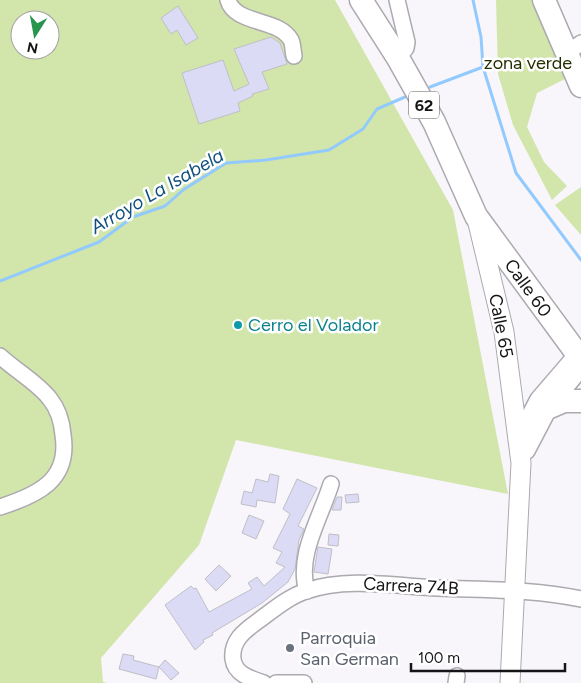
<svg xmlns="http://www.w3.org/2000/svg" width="581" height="683" viewBox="0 0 581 683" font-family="Figtree,sans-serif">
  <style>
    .green { fill: #d2e5ab; fill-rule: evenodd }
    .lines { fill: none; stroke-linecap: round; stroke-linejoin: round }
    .stream { stroke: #92cafd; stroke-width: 3 }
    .building { fill: #dcdbf6; stroke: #bfbfc5 }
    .minor-casing { stroke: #aca9af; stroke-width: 18 }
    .major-casing { stroke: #aca9af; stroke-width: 21 }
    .highway-casing { stroke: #aca9af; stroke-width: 25 }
    .minor { stroke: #fff; stroke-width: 15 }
    .major { stroke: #fff; stroke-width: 19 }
    .highway { stroke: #fff; stroke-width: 22 }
    .culture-dot { fill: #0f9aa8; stroke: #fff; stroke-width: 2 }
    .worship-dot { fill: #6b7280; stroke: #fff; stroke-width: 2 }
    .labels { text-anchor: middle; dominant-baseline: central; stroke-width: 5; stroke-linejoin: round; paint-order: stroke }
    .shield { fill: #fff; stroke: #5b5a5c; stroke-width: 1 }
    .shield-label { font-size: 16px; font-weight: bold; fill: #151416 }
    .park-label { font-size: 18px; fill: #232f00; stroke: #fff }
    .street-label { font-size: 18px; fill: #151416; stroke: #fff }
    .culture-label { font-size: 18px; fill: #0d838f; stroke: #fff; text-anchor: start }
    .worship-label { font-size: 18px; fill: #5b616d; stroke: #fff; text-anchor: start }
    .water-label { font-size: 19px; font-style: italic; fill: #11507e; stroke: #fff }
  </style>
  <rect width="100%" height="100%" fill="#f8f5fb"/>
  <!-- green -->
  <g class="green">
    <path d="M0 0H335L453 210 508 494 236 440 199 545 101 658 103 682 107 683H0ZM20 20H50V50H20Z"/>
    <polygon points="496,0 533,0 567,78 537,93 527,127 544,162 567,186 552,200 513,125 498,74"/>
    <polygon points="581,187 581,235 555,205"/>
  </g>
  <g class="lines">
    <!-- stream -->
    <g class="stream">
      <polyline points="473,0 481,37 483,67 516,173 581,260"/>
      <polyline points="430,87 483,67"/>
      <polyline points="0,281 99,242 133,217 165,206 183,190 226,163 266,160 329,150 363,129 377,109 405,97"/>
    </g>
  </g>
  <!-- building -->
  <g class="building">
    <polygon points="178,6 198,38 186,45 177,30 171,34 161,18"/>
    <polygon points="271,37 280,43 287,64 262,72 269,89 252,94 253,96 238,103 240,111 199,124 182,73 223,60 234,91 249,84 234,49"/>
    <polygon points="270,474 279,476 275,503 257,500 256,507 241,504 244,491 252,493 256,479 268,482"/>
    <polygon points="297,479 317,488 298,526 304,529 299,540 295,569 288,582 262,603 212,633 213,635 203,640 204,642 195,650 165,605 191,586 194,589 196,588 209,612 252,589 248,583 257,577 264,586 285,567 276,563 282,552 273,548 290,514 283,509"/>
    <polygon points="358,494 359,502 346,503 345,495"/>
    <polygon points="337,497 342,497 341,510 332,510"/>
    <polygon points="249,515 264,521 256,539 242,533"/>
    <polygon points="329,534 339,535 338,546 328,545"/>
    <polygon points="318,547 332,549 328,574 314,572"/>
    <polygon points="219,565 231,576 216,591 205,579"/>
    <polygon points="123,654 134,656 133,660 159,667 156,679 119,669"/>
    <polygon points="165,660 179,673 171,680 159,667"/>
  </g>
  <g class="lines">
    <defs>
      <g id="minor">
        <path d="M228 0C235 25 279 18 291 40 293 44 293 51 294 56"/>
        <polyline points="397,0 407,42 406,48 398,58"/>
        <polyline points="567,53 581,43"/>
        <path d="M0 356C15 370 39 384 50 399 58 409 62 422 63 435 70 480 38 495 0 507"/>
        <polyline points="523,449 528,418 538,399 581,349"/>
        <polyline points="527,451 550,407 581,369"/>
        <path d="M307 591C296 556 321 517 331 484"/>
        <path d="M264 683C252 679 235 675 233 659 231 641 244 631 258 621 273 610 288 597 306 591 347 577 395 586 438 588 486 590 534 589 581 599"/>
        <polyline points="276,683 304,683"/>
        <polyline points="456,683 457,676"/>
      </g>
      <polyline id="major" points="477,219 504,332 521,463 510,683"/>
      <g id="highway">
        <polyline points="361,0 398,58 434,122 476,216 581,359"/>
        <polyline points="544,0 581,86"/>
        <polyline points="550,407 564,401 581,401"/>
      </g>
    </defs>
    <!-- minor casing -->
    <use href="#minor" class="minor-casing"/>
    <!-- major casing -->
    <use href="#major" class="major-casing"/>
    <!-- highway casing -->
    <use href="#highway" class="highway-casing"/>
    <!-- minor -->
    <use href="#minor" class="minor"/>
    <!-- major -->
    <use href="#major" class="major"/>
    <!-- highway -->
    <use href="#highway" class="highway"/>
  </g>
  <!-- markers -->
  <circle class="culture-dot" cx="238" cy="325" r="5"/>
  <circle class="worship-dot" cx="290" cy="648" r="5"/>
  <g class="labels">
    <!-- shield labels -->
    <rect class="shield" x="409" y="91.5" width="30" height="27" rx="4"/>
    <g class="shield-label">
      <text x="424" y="105">62</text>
    </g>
    <!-- park labels -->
    <g class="park-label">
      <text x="528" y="63">zona verde</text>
    </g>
    <!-- street labels -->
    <g class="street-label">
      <text transform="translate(528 288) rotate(54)">Calle 60</text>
      <text transform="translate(501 326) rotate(79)">Calle 65</text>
      <text transform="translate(411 586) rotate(3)">Carrera 74B</text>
    </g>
    <!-- culture labels -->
    <g class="culture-label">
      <text x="248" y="325">Cerro el Volador</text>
    </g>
    <!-- worship labels -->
    <g class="worship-label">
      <text x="300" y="638">Parroquia<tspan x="300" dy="21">San German</tspan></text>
    </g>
    <!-- water labels -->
    <g class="water-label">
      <text transform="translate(157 191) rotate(-30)">Arroyo La Isabela</text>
    </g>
  </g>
  <!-- north arrow -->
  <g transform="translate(35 35) rotate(191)"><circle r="24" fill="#ffffff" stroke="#a1a1a2"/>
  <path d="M0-4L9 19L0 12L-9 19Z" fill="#28964f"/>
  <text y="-8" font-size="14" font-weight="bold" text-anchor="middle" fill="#151416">N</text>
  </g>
  <!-- scale -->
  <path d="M411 663v8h154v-8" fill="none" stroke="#151416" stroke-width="2.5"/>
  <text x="418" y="663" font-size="15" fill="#151416" stroke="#ffffff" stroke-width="4" paint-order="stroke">100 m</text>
</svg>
